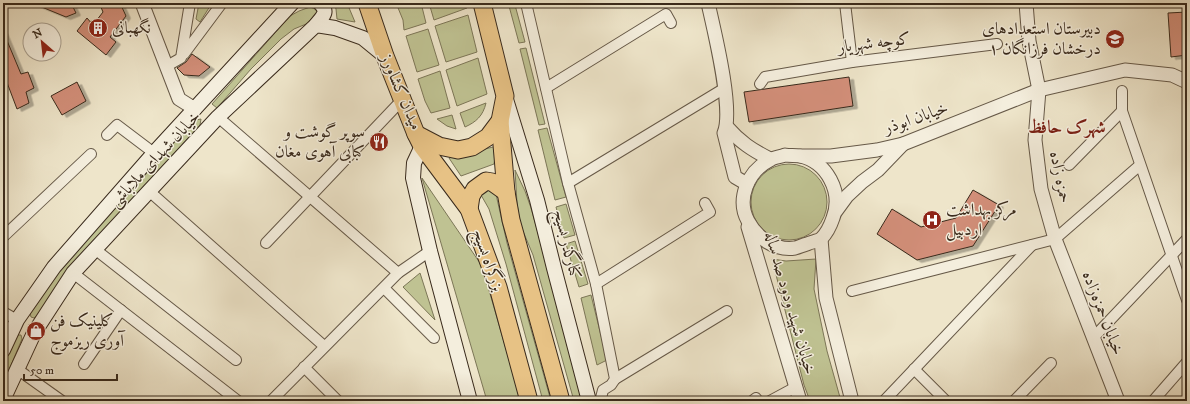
<svg xmlns="http://www.w3.org/2000/svg" width="1190" height="404" viewBox="0 0 1190 404" font-family="'IM FELL DW Pica',Amiri,serif">
  <style>
    .green { fill: #bfc292; stroke: #7c7657 }
    .building { fill: #d38f7a; stroke: #392a1c; filter: url(#shadow) }
    .lines { fill: none; stroke-linecap: round; stroke-linejoin: round }
    .minor-casing { stroke: #665948; stroke-width: 12 }
    .tertiary-casing { stroke: #665948; stroke-width: 15 }
    .secondary-casing { stroke: #392a1c; stroke-width: 16 }
    .trunk-casing { stroke: #392a1c; stroke-width: 19 }
    .minor { stroke: #f4eedd; stroke-width: 10 }
    .tertiary { stroke: #f4eedd; stroke-width: 13 }
    .secondary { stroke: #f4eedd; stroke-width: 14 }
    .trunk { stroke: #e7c285; stroke-width: 17 }
    .labels { text-anchor: middle; dominant-baseline: central; stroke-width: 3; stroke-linejoin: round; paint-order: stroke }
    .poi-label { font-size: 17px; fill: #392a1c; stroke: #f4eedd; text-anchor: start }
    .street-label { font-size: 17px; fill: #392a1c; stroke: #f4eedd }
    .neighbourhood-label { font-size: 18px; font-weight: bold; fill: #7a1f14; stroke: #f4eedd }
  </style>
  <defs>
    <filter id="shadow"><feDropShadow dx="4.5" dy="2.5" stdDeviation="0" flood-color="#0004"/></filter>
  </defs>
  <rect width="100%" height="100%" fill="#eee5ca"/>
  <filter id="stains"><feTurbulence type="fractalNoise" baseFrequency=".005" numOctaves="4"/><feColorMatrix values="0 0 0 0 .2 0 0 0 0 .09 0 0 0 0 .02 0 0 0 .5 -.17"/></filter>
  <radialGradient id="worn" r=".72"><stop offset=".6" stop-color="#630" stop-opacity="0"/><stop offset="1" stop-color="#630" stop-opacity=".3"/></radialGradient>
  <!-- green -->
  <g class="green">
    <polygon points="199,3 212,3 200,22 196,19"/>
    <polygon points="334,3 347,3 355,22 337,19 336,9"/>
    <polygon points="396,3 421,3 426,23 404,30 403,20"/>
    <polygon points="429,3 466,3 467,8 434,20"/>
    <polygon points="515,5 525,42 519,43 509,6"/>
    <polygon points="310,7 315,9 317,12 316,20 294,29 281,39 251,69 217,108 212,104 290,16 299,11"/>
    <polygon points="468,15 477,52 446,62 435,26"/>
    <polygon points="428,29 439,65 417,72 406,36"/>
    <polygon points="526,48 545,124 539,125 520,49"/>
    <polygon points="478,58 487,94 457,106 446,70"/>
    <polygon points="440,71 450,108 431,113 425,101 418,79"/>
    <path d="M486 103C483 116 476 122 465 127L460 113Z"/>
    <polygon points="452,115 456,129 447,126 437,119"/>
    <polygon points="201,119 200,125 197,130 37,315 34,318 31,317 30,313 60,266 191,121"/>
    <polygon points="547,128 566,197 555,200 538,130"/>
    <polygon points="497,146 494,164 461,176 449,158"/>
    <circle cx="789" cy="202" r="38"/>
    <polygon points="515,170 525,191 531,208 585,401 574,401 533,255 520,224 517,203"/>
    <polygon points="422,178 482,266 521,401 487,401"/>
    <polygon points="483,188 495,190 507,243 551,401 543,401 506,264 489,209 481,195"/>
    <polygon points="566,204 575,235 564,238 556,207"/>
    <polygon points="575,241 588,284 579,287 566,244"/>
    <polygon points="772,259 786,261 816,259 814,289 827,351 841,401 810,401 804,385"/>
    <polygon points="420,273 435,320 403,287"/>
    <polygon points="591,295 607,360 597,365 581,298"/>
    <polygon points="17,335 21,335 22,339 3,384 3,362 14,339"/>
  </g>
  <!-- building -->
  <g class="building">
    <polygon points="32,3 71,3 76,13 66,17"/>
    <polygon points="106,3 120,3 126,16 110,37 116,42 106,55 77,31 87,18 93,25 103,12 100,5"/>
    <polygon points="1187,12 1187,55 1171,57 1168,13"/>
    <polygon points="3,31 21,74 28,72 34,88 26,92 29,103 17,109 3,72"/>
    <polygon points="192,54 210,67 199,76 184,75 177,68 186,62"/>
    <polygon points="849,77 853,106 749,122 744,92"/>
    <polygon points="77,82 86,101 62,115 51,96"/>
    <polygon points="973,190 999,205 973,246 917,260 877,234 892,209 921,227 956,218"/>
  </g>
  <g class="lines">
    <defs>
      <g id="minor">
        <polyline points="526,3 568,183 596,284 615,379 611,385 603,390 601,398 601,401"/>
        <polyline points="845,3 852,62"/>
        <polyline points="184,54 222,3"/>
        <polyline points="167,66 181,58 190,3"/>
        <polyline points="760,84 765,77 852,62 997,44"/>
        <polyline points="546,88 666,14 671,23"/>
        <polyline points="1122,91 1122,111 1187,300"/>
        <polyline points="218,117 398,273"/>
        <polyline points="107,135 117,125 154,153"/>
        <polyline points="1069,165 1122,111"/>
        <polyline points="568,183 725,88"/>
        <polyline points="149,191 324,346"/>
        <polyline points="3,237 91,154"/>
        <polyline points="266,243 402,100"/>
        <polyline points="96,250 236,360"/>
        <polyline points="73,273 238,401"/>
        <polyline points="596,284 710,212 705,203"/>
        <polyline points="384,288 434,338"/>
        <polyline points="852,291 1055,239 1140,165"/>
        <polyline points="3,312 17,320"/>
        <polyline points="1093,338 1187,239"/>
        <polyline points="84,364 121,310"/>
        <polyline points="304,367 338,401"/>
        <polyline points="17,369 62,401"/>
        <polyline points="914,369 946,401"/>
        <polyline points="615,379 727,311"/>
        <polyline points="271,401 398,273 430,251"/>
        <polyline points="752,401 756,398 758,401"/>
        <polyline points="770,401 796,387"/>
        <polyline points="884,401 1032,245"/>
        <polyline points="1014,401 1051,363"/>
        <polyline points="1153,401 1187,362"/>
      </g>
      <g id="tertiary">
        <polyline points="142,3 179,99 195,109"/>
        <path d="M708 3C714 30 734 110 724 133L735 177 747 184"/>
        <polyline points="1026,3 1029,41 1039,90 1035,140 1041,189 1055,239 1118,401"/>
        <path d="M727 127C740 142 752 150 770 159"/>
        <path d="M785 155C790 156 795 155 800 156 827 162 843 192 833 218 831 224 826 234 821 239 818 241 811 242 807 244 803 245 799 247 795 248 775 251 757 238 748 221 736 199 748 171 770 160 774 157 780 157 785 155Z"/>
        <polyline points="800,156 831,156 877,150 903,144 1039,90 1125,70 1172,75 1187,82"/>
        <polyline points="836,211 847,196 862,182 878,170 903,144"/>
        <polyline points="748,227 800,401"/>
        <polyline points="821,239 826,298 852,401"/>
      </g>
      <g id="secondary">
        <path d="M316 25C323 16 329 12 320 3"/>
        <polyline points="505,96 537,200 554,268 589,401"/>
        <polyline points="422,146 414,163 413,178 430,251 470,401"/>
        <polyline points="3,350 17,320 54,267 154,153 292,3"/>
        <polyline points="3,400 34,333 73,273 218,117 316,25 335,28 363,38 385,56"/>
      </g>
      <g id="trunk">
        <polyline points="367,3 385,56 416,134 422,146 469,209 498,287 529,401"/>
        <polyline points="500,121 506,192 511,220 561,401"/>
        <polyline points="416,134 439,146 458,150 472,147 488,137 500,121 505,96 482,3"/>
        <polyline points="469,209 471,196 475,189 486,181 492,182 506,192"/>
      </g>
    </defs>
    <!-- minor casing -->
    <use href="#minor" class="minor-casing"/>
    <!-- tertiary casing -->
    <use href="#tertiary" class="tertiary-casing"/>
    <!-- secondary casing -->
    <use href="#secondary" class="secondary-casing"/>
    <!-- trunk casing -->
    <use href="#trunk" class="trunk-casing"/>
    <!-- minor -->
    <use href="#minor" class="minor"/>
    <!-- tertiary -->
    <use href="#tertiary" class="tertiary"/>
    <!-- secondary -->
    <use href="#secondary" class="secondary"/>
    <!-- trunk -->
    <use href="#trunk" class="trunk"/>
  </g>
  <!-- icons -->
  <defs>
    <symbol id="building-disc" viewBox="-11 -11 22 22"><circle r="9.5" fill="#8f2418" stroke="#f4eedd"/><path d="M-4-6H4V6H1V3H-1V6H-4ZM-2.5-4.3h1.7v1.8h-1.7ZM.8-4.3h1.7v1.8H.8ZM-2.5-1h1.7V.8h-1.7ZM.8-1h1.7V.8H.8Z" fill="#fff"/></symbol>
    <symbol id="school-disc" viewBox="-11 -11 22 22"><circle r="9.5" fill="#8f2418" stroke="#f4eedd"/><path d="M0-5L7-2L0 1L-7-2ZM-4 1L0 2.5L4 1V4Q0 6-4 4Z" fill="#fff"/></symbol>
    <symbol id="restaurant-disc" viewBox="-11 -11 22 22"><circle r="9.5" fill="#8f2418" stroke="#f4eedd"/><path d="M-5-6h1v4h1v-4h1v4h1v-4h1v5L-1.5 .5V6h-2V.5L-5-1ZM5-6V6H3V1.5H1.5Q1.5-4 5-6Z" fill="#fff"/></symbol>
    <symbol id="hospital-disc" viewBox="-11 -11 22 22"><circle r="9.5" fill="#8f2418" stroke="#f4eedd"/><path d="M-5-5h3v3.5h4V-5h3V5h-3V1.5h-4V5h-3Z" fill="#fff"/></symbol>
    <symbol id="shop-disc" viewBox="-11 -11 22 22"><circle r="9.5" fill="#8f2418" stroke="#f4eedd"/><path d="M-5-2.5h2.3a2.7 3.5 0 0 1 5.4 0H5L5.5 6h-11ZM-1.5-2.5h3a1.5 2.3 0 0 0-3 0Z" fill="#fff"/></symbol>
  </defs>
  <g fill-rule="evenodd">
    <use href="#building-disc" x="87" y="17" width="22" height="22"/>
    <use href="#school-disc" x="1104" y="28" width="22" height="22"/>
    <use href="#restaurant-disc" x="368" y="131" width="22" height="22"/>
    <use href="#hospital-disc" x="921" y="209" width="22" height="22"/>
    <use href="#shop-disc" x="25" y="320" width="22" height="22"/>
  </g>
  <g class="labels">
    <!-- poi labels -->
    <g class="poi-label">
      <text x="112" y="28">نگهبانی</text>
      <text x="1101" y="29" text-anchor="end">دبیرستان استعدادهای<tspan x="1101" dy="20">درخشان فرزانگان ۱</tspan></text>
      <text x="365" y="132" text-anchor="end">سوپر گوشت و<tspan x="365" dy="20">کبابی آهوی مغان</tspan></text>
      <text x="946" y="210">مرکز بهداشت<tspan x="946" dy="20">اردبیل</tspan></text>
      <text x="50" y="321">کلینیک فن<tspan x="50" dy="20">آوری ریزموج</tspan></text>
    </g>
    <!-- street labels -->
    <g class="street-label">
      <text transform="translate(874 43) rotate(-7)">کوچه شهریار</text>
      <text transform="translate(401 92) rotate(67)">میدان کشاورز</text>
      <text transform="translate(916 118) rotate(-19)">خیابان ابوذر</text>
      <text transform="translate(155 159) rotate(-47)">خیابان شهدای ملاباشی</text>
      <text transform="translate(1060 177) rotate(79)">حمزه زاده</text>
      <text transform="translate(567 244) rotate(76)">کنارگذر بسیج</text>
      <text transform="translate(488 260) rotate(71)">بزرگراه بسیج</text>
      <text transform="translate(790 303) rotate(74)">خیابان شهید ودود صد ساله</text>
      <text transform="translate(1103 313) rotate(69)">خیابان حمزه‌زاده</text>
    </g>
    <!-- neighbourhood labels -->
    <g class="neighbourhood-label">
      <text x="1067" y="128">شهرک حافظ</text>
    </g>
  </g>
  <!-- margin -->
  <rect width="1190" height="404" fill="none" stroke="#eee5ca" stroke-width="16"/>
  <rect x="4" y="4" width="1182" height="396" fill="none" stroke="#392a1c" stroke-width="2"/>
  <rect x="8" y="8" width="1174" height="388" fill="none" stroke="#392a1c"/>
  <!-- north arrow -->
  <g transform="translate(42 42) rotate(332)"><circle r="19" fill="#f4eedd" stroke="#a9a090"/>
  <path d="M0-3L7 15L0 10L-7 15Z" fill="#8f2418"/>
  <text y="-6" font-size="11" font-weight="bold" text-anchor="middle" fill="#392a1c">N</text>
  </g>
  <!-- scale -->
  <path d="M24 374v6h93v-6" fill="none" stroke="#392a1c" stroke-width="2"/>
  <text x="30" y="374" font-size="12" fill="#392a1c" stroke="#f4eedd" stroke-width="3" paint-order="stroke">50 m</text>
  <rect width="100%" height="100%" filter="url(#stains)"/>
  <rect width="100%" height="100%" fill="url(#worn)"/>
</svg>
